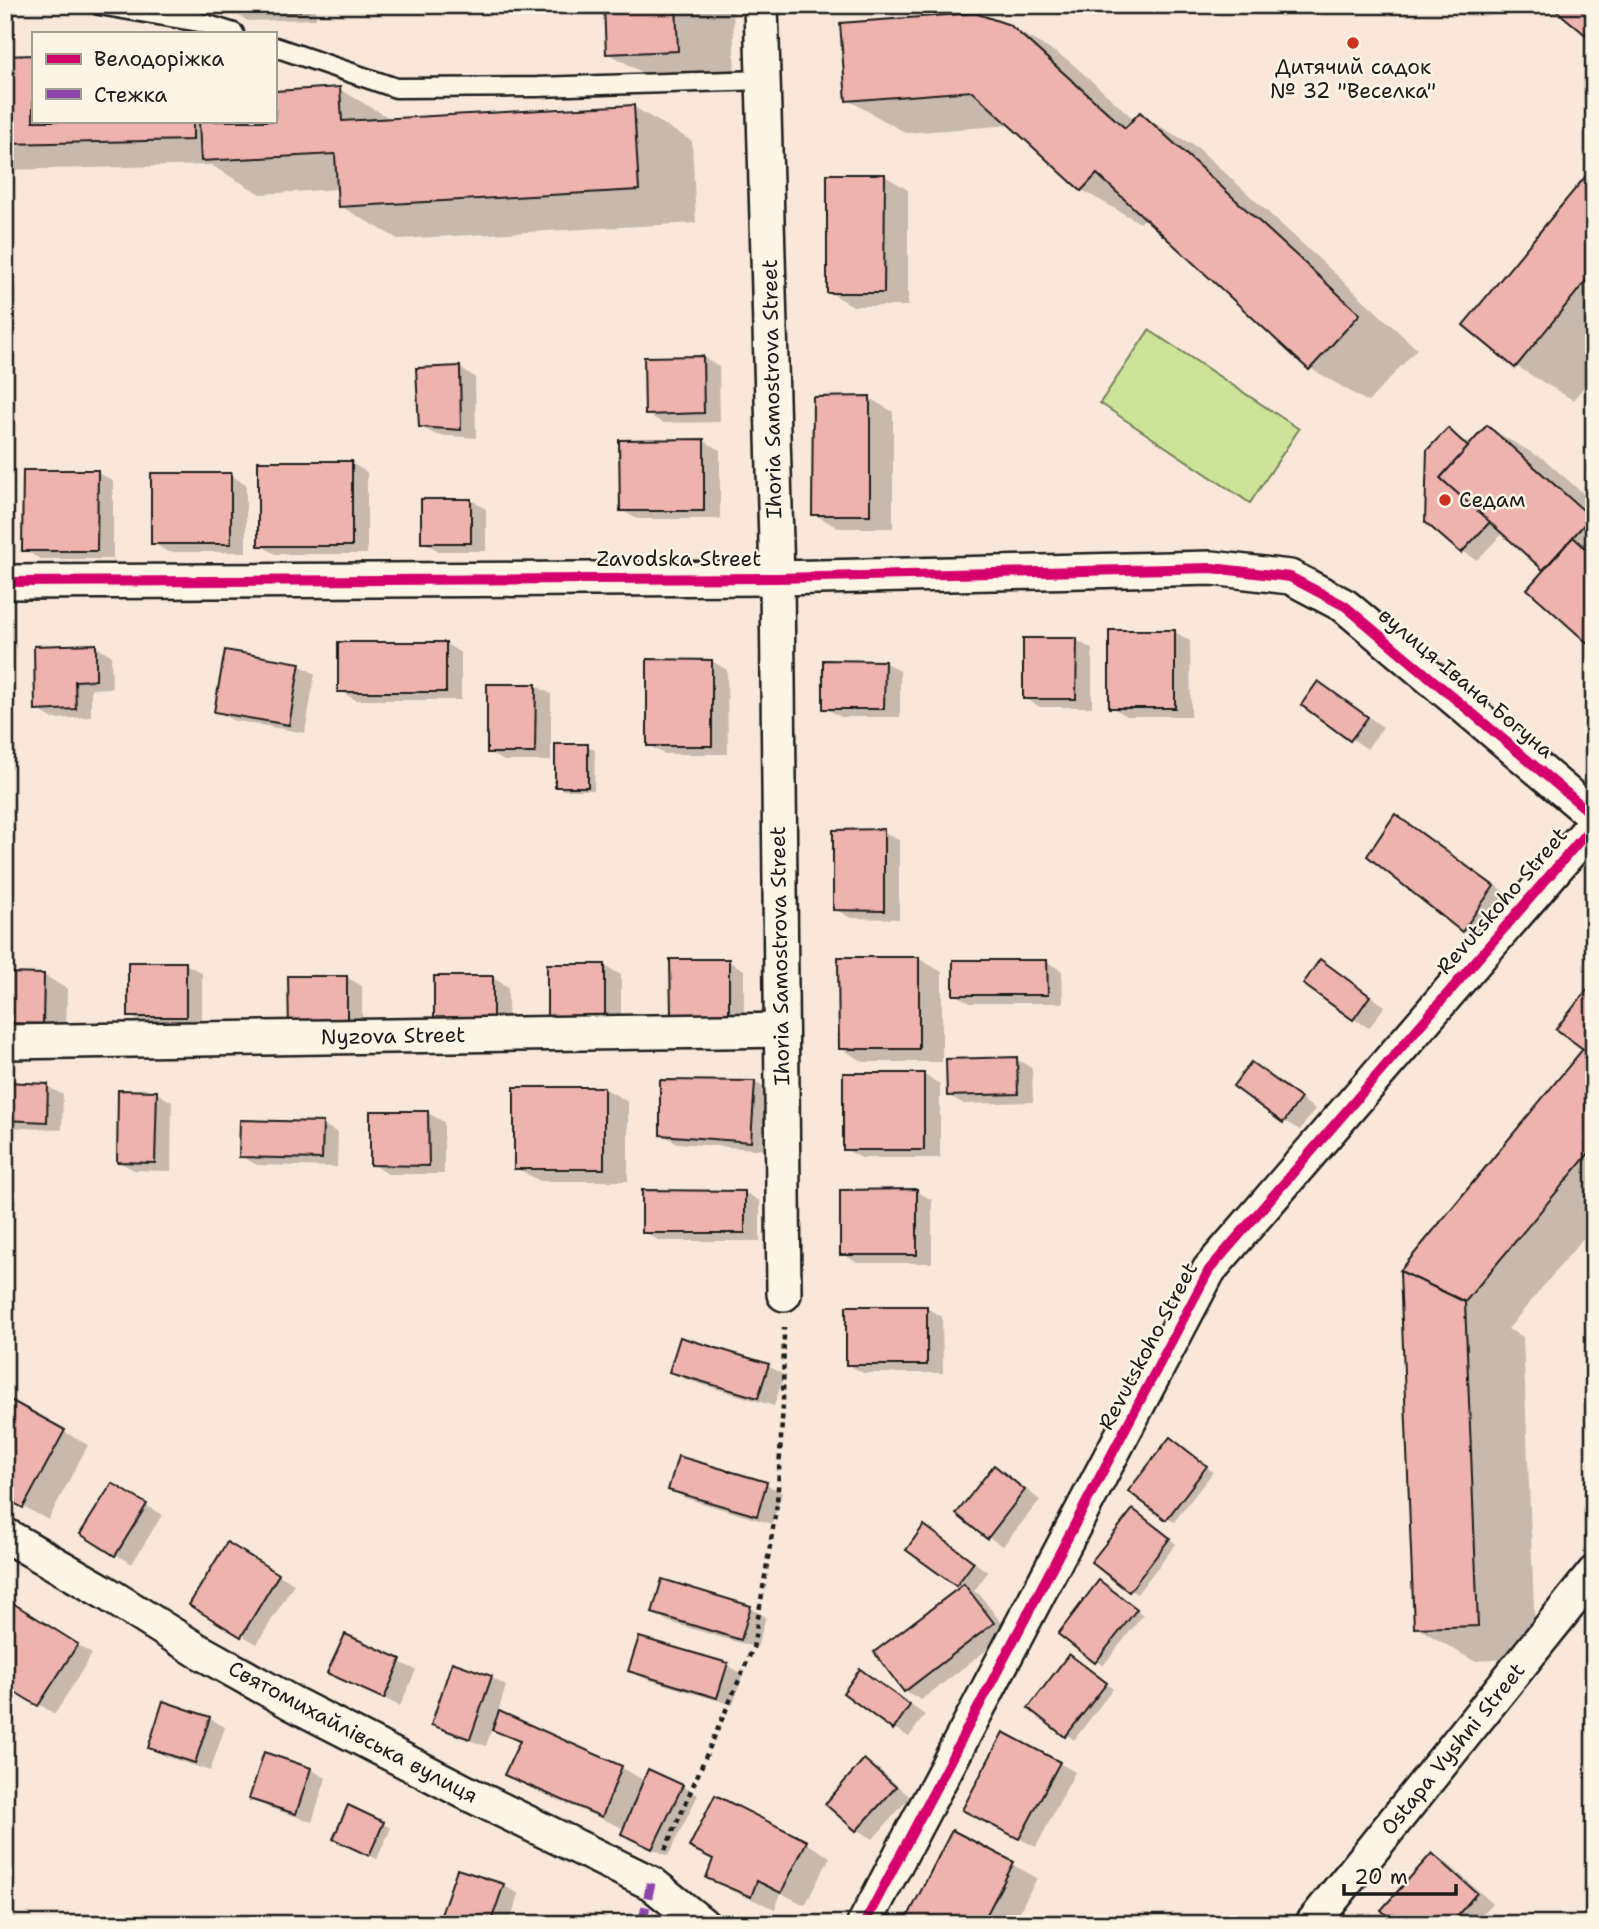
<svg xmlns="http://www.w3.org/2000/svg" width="1599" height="1929" viewBox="0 0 1599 1929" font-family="'Shantell Sans',sans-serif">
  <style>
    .green { fill: #cce398; stroke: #74805a; stroke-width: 2 }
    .shadow { fill: #0003 }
    .building { fill: #efb3ae; stroke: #1c1c1c; stroke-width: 2 }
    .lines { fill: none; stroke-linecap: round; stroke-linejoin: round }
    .lane-casing { stroke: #1c1c1c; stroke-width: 23 }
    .street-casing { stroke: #1c1c1c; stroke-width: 38 }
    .path { stroke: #1c1c1c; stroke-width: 4.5; stroke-dasharray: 5 5; stroke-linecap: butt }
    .lane { stroke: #fcf5e5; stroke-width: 18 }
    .street { stroke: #fcf5e5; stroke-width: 33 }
    .quiet { stroke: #8e44ad; stroke-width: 9; stroke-dasharray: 18 9; stroke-linecap: butt }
    .cycleway-casing { stroke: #fcf5e5; stroke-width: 15 }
    .cycleway { stroke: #d6006c; stroke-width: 10 }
    .poi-dot { fill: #c8321e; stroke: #fcf5e5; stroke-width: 2.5 }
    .labels { text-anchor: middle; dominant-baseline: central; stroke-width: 5; stroke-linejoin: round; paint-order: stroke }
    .poi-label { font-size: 21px; fill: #1c1c1c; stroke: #fcf5e5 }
    .street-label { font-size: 21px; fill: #1c1c1c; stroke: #fcf5e5 }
  </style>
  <rect width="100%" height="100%" fill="#f9e8da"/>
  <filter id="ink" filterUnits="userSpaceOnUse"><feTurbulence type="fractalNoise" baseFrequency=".0143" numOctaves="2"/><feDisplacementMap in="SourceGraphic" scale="14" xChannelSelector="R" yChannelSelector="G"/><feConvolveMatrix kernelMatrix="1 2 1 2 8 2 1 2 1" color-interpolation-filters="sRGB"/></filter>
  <g filter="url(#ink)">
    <!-- green -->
    <polygon class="green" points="1149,330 1299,429 1250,503 1100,403"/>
    <!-- shadow -->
    <g class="shadow">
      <polygon points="233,5 315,5 316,19 248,21 233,12"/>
      <polygon points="606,5 733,5 735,84 666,86 608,53"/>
      <polygon points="1009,26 1068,60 1135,120 1140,115 1198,148 1417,349 1368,402 1310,368 1146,217 1140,223 1082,190 1012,125 906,133 848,100"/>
      <polygon points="33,57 33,121 275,121 275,93 339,89 393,120 634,107 692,141 696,223 398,239 340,206 339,189 260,194 211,165 5,170 5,58"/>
      <polygon points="1594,168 1594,375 1573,400 1516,366"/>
      <polygon points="885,176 908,190 908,306 853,306 829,292"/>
      <polygon points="703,357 719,367 720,422 663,423 647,414"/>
      <polygon points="460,368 475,377 476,438 436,435 420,426"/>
      <polygon points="869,398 893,412 893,528 838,528 814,514"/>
      <polygon points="1487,427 1545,460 1594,503 1594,646 1546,570 1504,532 1477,560 1462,551 1449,430 1471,445"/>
      <polygon points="704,441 720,450 720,519 637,519 621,510"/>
      <polygon points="351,463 367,472 367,554 275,554 260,545"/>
      <polygon points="97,472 113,481 113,559 40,559 24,550"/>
      <polygon points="230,475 246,484 246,552 168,552 153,543"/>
      <polygon points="471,500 486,509 486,551 439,551 423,542"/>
      <polygon points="1175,632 1190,641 1191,716 1127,716 1111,707"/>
      <polygon points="1076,640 1092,649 1092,707 1040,707 1024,698"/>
      <polygon points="446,644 461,653 461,700 356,700 340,691"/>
      <polygon points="95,646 111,655 112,688 91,689 91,717 53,719 37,709"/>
      <polygon points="712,661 727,670 728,754 664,754 648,745"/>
      <polygon points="884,662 900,671 900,717 841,717 825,708"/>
      <polygon points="299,665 315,674 305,733 232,720 216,711"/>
      <polygon points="1319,683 1383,727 1367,749 1303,705"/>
      <polygon points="535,685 551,694 551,761 504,761 488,752"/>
      <polygon points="587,746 595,750 594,790 564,790 556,786"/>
      <polygon points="1395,816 1419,830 1517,901 1486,945 1463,931"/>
      <polygon points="883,831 899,840 899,919 851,918 835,909"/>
      <polygon points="918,958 942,972 942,1062 864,1062 840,1048"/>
      <polygon points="728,961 744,970 744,1022 688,1022 672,1013"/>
      <polygon points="1047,962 1062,971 1063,1003 970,1003 955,994"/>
      <polygon points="1321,962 1385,1006 1369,1028 1354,1019"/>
      <polygon points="186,964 202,973 202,1025 146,1025 130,1016"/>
      <polygon points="605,966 621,975 621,1027 565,1027"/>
      <polygon points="5,975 44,975 67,989 66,1036 5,1035"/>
      <polygon points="346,977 362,986 362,1038 306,1038"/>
      <polygon points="493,978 508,987 508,1038 452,1038"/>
      <polygon points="1594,984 1594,1225 1508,1329 1523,1337 1536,1658 1474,1661 1416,1627 1402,1271 1585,1049"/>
      <polygon points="1016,1059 1032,1068 1033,1102 964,1104 948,1095"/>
      <polygon points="1252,1064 1315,1109 1300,1130 1284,1121"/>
      <polygon points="924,1075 940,1084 940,1158 861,1158 845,1149"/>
      <polygon points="755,1082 770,1091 767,1150 677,1143 661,1134"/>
      <polygon points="5,1084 47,1086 63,1095 62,1130 5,1127"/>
      <polygon points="604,1088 628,1102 628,1181 540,1181 516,1168"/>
      <polygon points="157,1093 172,1102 171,1171 134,1170 118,1161"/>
      <polygon points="428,1113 444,1122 444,1174 388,1174 372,1164"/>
      <polygon points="322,1124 338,1133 337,1167 257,1165 241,1156"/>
      <polygon points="916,1191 932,1200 932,1263 858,1263 842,1254"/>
      <polygon points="744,1192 760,1201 760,1241 660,1241 644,1232"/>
      <polygon points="927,1308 942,1317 943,1373 863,1373 847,1364"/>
      <polygon points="768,1366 784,1375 774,1406 687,1380 671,1371"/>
      <polygon points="5,1399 88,1445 48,1520 5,1496"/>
      <polygon points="1178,1444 1213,1472 1174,1522 1167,1518"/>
      <polygon points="994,1468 1010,1477 1040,1500 1003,1546 988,1537"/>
      <polygon points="766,1484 782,1493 772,1524 685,1498 670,1489"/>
      <polygon points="113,1485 162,1515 132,1564 82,1534"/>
      <polygon points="1141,1516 1176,1544 1137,1594 1130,1590"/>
      <polygon points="924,1527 988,1572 974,1591 980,1595 1009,1633 921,1700 905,1691 962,1587 909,1549"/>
      <polygon points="243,1553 294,1584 257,1644 242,1635"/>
      <polygon points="1107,1586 1143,1615 1103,1666 1060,1633"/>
      <polygon points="750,1608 766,1617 757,1648 669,1622 654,1613"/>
      <polygon points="27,1613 92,1654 55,1714 5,1684"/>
      <polygon points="346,1636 416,1670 400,1706 329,1673"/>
      <polygon points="1077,1661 1113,1689 1074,1740 1030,1707"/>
      <polygon points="727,1665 743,1674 733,1705 646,1679 630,1670"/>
      <polygon points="861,1671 925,1715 909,1737 894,1728"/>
      <polygon points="491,1677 506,1686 498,1712 621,1767 645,1781 682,1786 698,1795 668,1856 638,1842 625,1829 530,1788 506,1774 521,1744 492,1728 486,1746 448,1733 433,1724"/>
      <polygon points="209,1718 225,1727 210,1771 165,1756 150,1747"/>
      <polygon points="865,1761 880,1770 910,1797 873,1839 857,1830"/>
      <polygon points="1059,1763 1075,1772 1036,1847 980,1818"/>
      <polygon points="310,1769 326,1778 312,1822 267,1807 251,1798"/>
      <polygon points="349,1808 391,1828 377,1859 342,1843"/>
      <polygon points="953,1832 1037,1878 1013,1924 906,1924"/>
      <polygon points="806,1843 830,1857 805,1905 781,1893 775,1909 732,1891 708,1877 715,1860"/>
      <polygon points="1432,1855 1448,1864 1492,1903 1473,1924 1399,1924"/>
      <polygon points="503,1885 519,1894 509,1924 460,1924 443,1914"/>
    </g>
    <!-- building -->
    <g class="building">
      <polygon points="231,5 300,5 300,11 231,13"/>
      <polygon points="604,5 676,5 678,51 606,54"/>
      <polygon points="1594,5 1594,42 1551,6 1551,5"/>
      <polygon points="975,13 1010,25 1125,128 1140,112 1360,314 1309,370 1097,174 1081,191 972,91 846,101 840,23"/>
      <polygon points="33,55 33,121 193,121 193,140 5,144 5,56"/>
      <polygon points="340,87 342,121 634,105 639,190 338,207 335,154 201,161 199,121 275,121 275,91"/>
      <polygon points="1594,166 1594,271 1515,368 1463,325"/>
      <polygon points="827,174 885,174 884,293 827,293"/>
      <polygon points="703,356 704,413 645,415 644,357"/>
      <polygon points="460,366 461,430 419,427 416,368"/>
      <polygon points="870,396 870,515 812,515 813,397"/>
      <polygon points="1487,425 1591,517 1543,570 1440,478"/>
      <polygon points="1448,428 1468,447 1440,478 1490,522 1461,553 1425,522 1427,450"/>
      <polygon points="704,439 704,511 620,511 619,440"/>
      <rect x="258" y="461" width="94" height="85"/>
      <polygon points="23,470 98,470 97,551 22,551"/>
      <rect x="151" y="473" width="80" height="71"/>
      <rect x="421" y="499" width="50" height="44"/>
      <polygon points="1573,537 1594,556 1594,649 1527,589"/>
      <rect x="1109" y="630" width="66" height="78"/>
      <polygon points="1023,638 1077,638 1076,699 1023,699"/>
      <rect x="338" y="642" width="108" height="50"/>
      <polygon points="96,644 96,680 75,681 76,709 35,711 34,646"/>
      <polygon points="225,650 300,663 289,725 214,712"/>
      <polygon points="647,659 712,660 712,746 647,746"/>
      <polygon points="823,660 885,661 884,709 823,709"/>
      <polygon points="1318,681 1368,717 1350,741 1301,705"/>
      <polygon points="487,684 536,684 535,753 487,753"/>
      <rect x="555" y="744" width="33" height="43"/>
      <polygon points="1395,814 1494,886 1462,932 1367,856"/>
      <polygon points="884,829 884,911 833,910 833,830"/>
      <polygon points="838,957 919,957 919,1049 839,1049"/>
      <polygon points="670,959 729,959 729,1014 671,1014"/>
      <polygon points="1320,959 1370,996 1353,1020 1303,984"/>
      <polygon points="953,960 1047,960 1048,995 953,995"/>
      <rect x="128" y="962" width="58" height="55"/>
      <rect x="547" y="964" width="58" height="55"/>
      <polygon points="5,973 44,974 43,1024 5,1023"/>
      <polygon points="288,976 347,976 347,1030 289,1030"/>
      <rect x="434" y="976" width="59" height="54"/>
      <polygon points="1594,981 1594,1147 1465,1302 1400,1271 1583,1049 1556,1029"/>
      <polygon points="1017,1057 1018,1094 947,1096 946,1059"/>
      <polygon points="1251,1062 1301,1098 1283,1123 1233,1086"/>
      <rect x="843" y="1073" width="81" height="77"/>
      <polygon points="660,1080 755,1081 751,1142 660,1135"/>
      <polygon points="5,1082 48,1084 47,1122 5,1120"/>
      <rect x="514" y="1087" width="90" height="82"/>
      <polygon points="118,1090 157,1091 155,1163 117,1162"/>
      <polygon points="370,1111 428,1111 429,1166 370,1165"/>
      <polygon points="240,1120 323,1122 322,1159 239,1157"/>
      <polygon points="917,1189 917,1255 840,1255 840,1190"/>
      <polygon points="642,1190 745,1191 745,1233 642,1233"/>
      <polygon points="1400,1271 1465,1302 1478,1626 1414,1628"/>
      <rect x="846" y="1306" width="81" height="59"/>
      <polygon points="680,1337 769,1364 758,1398 669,1372"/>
      <polygon points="5,1397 65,1430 23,1508 5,1498"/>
      <polygon points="1170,1437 1207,1466 1166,1520 1128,1491"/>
      <polygon points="678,1456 767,1482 757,1516 668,1490"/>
      <polygon points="994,1465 1025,1490 987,1539 956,1514"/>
      <polygon points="112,1483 147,1504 115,1556 80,1534"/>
      <polygon points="1133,1509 1170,1538 1129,1592 1091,1562"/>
      <polygon points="924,1525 974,1562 956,1586 906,1550"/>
      <polygon points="227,1542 279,1574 241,1637 189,1605"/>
      <polygon points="662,1579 751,1606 741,1640 652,1613"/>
      <polygon points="1099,1580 1137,1609 1095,1663 1058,1634"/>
      <polygon points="964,1584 994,1623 904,1692 874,1652"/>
      <polygon points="11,1602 78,1644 38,1706 5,1686 5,1611"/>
      <polygon points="345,1634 401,1659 384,1699 327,1673"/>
      <polygon points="639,1637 728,1663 717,1698 628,1671"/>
      <polygon points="1069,1654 1107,1683 1065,1737 1028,1708"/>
      <polygon points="452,1662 492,1676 470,1739 431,1725"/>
      <polygon points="860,1669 910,1705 893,1730 843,1693"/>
      <polygon points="163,1701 210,1717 195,1763 148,1748"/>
      <polygon points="499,1711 622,1766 602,1817 504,1775 520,1741 492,1730"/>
      <polygon points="1003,1732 1060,1762 1019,1839 962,1810"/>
      <polygon points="264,1752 311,1768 296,1814 249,1799"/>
      <polygon points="864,1759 896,1787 856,1831 825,1804"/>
      <polygon points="648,1769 683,1785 652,1849 621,1834"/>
      <polygon points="715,1795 807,1841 781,1893 757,1881 751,1897 706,1878 713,1859 689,1847"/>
      <polygon points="348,1805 384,1822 369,1856 333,1839"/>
      <polygon points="952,1830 1014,1862 982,1924 904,1924"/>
      <polygon points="1432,1853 1477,1893 1450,1924 1396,1924 1381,1910"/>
      <polygon points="457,1869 504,1884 490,1924 467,1924 441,1915"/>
    </g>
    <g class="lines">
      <defs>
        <g id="lane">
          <polyline points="99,5 199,22 234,33"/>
          <polyline points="275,47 396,88 537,87 764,80"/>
        </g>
        <g id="street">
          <polyline points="761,5 777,578 784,1294"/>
          <polyline points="5,582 777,578 1212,568 1290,577 1345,606 1594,816"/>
          <polyline points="5,1042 781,1030"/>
          <polyline points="5,1535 106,1593 197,1650 292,1703 471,1795 651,1883 702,1924"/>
          <polyline points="864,1924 1209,1270 1594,824"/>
          <polyline points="1312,1924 1594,1573"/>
        </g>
      </defs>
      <!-- lane casing -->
      <use href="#lane" class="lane-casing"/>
      <!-- street casing -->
      <use href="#street" class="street-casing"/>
      <!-- path -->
      <polyline class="path" points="665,1850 753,1648 777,1504 783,1405 784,1327"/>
      <!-- lane -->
      <use href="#lane" class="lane"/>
      <!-- street -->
      <use href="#street" class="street"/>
      <!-- quiet -->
      <polyline class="quiet" points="642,1924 651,1883"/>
      <defs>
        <g id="cycleway">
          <polyline points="5,582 777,578 1212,568 1290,577 1345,606 1594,816"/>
          <polyline points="864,1924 1209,1270 1594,824"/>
        </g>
      </defs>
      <!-- cycleway casing -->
      <use href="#cycleway" class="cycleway-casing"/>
      <!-- cycleway -->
      <use href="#cycleway" class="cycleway"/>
    </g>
  </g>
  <!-- markers -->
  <g class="poi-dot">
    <circle cx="1353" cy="43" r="7"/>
    <circle cx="1445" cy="500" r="7"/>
  </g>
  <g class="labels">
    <!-- poi labels -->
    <g class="poi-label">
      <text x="1353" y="67">Дитячий садок<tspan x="1353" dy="24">№ 32 "Веселка"</tspan></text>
      <text x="1459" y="500" text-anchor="start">Седам</text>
    </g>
    <!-- street labels -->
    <g class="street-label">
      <text transform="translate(772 389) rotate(-91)">Ihoria Samostrova Street</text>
      <text x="679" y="559">Zavodska Street</text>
      <text transform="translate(1466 683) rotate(40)">вулиця Івана Богуна</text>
      <text transform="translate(1502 901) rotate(-49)">Revutskoho Street</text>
      <text transform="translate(780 956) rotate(-91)">Ihoria Samostrova Street</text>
      <text transform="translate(393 1036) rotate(-1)">Nyzova Street</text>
      <text transform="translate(1148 1346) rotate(-62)">Revutskoho Street</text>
      <text transform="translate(353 1732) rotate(28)">Святомихайлівська вулиця</text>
      <text transform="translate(1453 1749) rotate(-51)">Ostapa Vyshni Street</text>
    </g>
  </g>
  <!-- margin -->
  <rect width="1599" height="1929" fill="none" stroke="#fcf5e5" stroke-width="28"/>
  <rect x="14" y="14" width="1571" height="1901" fill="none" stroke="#1c1c1c" stroke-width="2.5" filter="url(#ink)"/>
  <!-- legend -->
  <rect x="32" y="32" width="245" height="91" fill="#fcf5e5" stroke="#a29e95" stroke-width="2"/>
  <rect x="46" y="54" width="35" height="10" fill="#d6006c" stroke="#a29e95" stroke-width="2"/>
  <text x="94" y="66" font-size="21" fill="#1c1c1c">Велодоріжка</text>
  <rect x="46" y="89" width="35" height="10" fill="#8e44ad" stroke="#a29e95" stroke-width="2"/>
  <text x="94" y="102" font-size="21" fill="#1c1c1c">Стежка</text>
  <!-- scale -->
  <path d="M1344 1884v10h112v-10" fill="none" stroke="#1c1c1c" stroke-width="3.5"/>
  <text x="1354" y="1884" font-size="21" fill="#1c1c1c" stroke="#fcf5e5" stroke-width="5" paint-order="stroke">20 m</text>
</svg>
